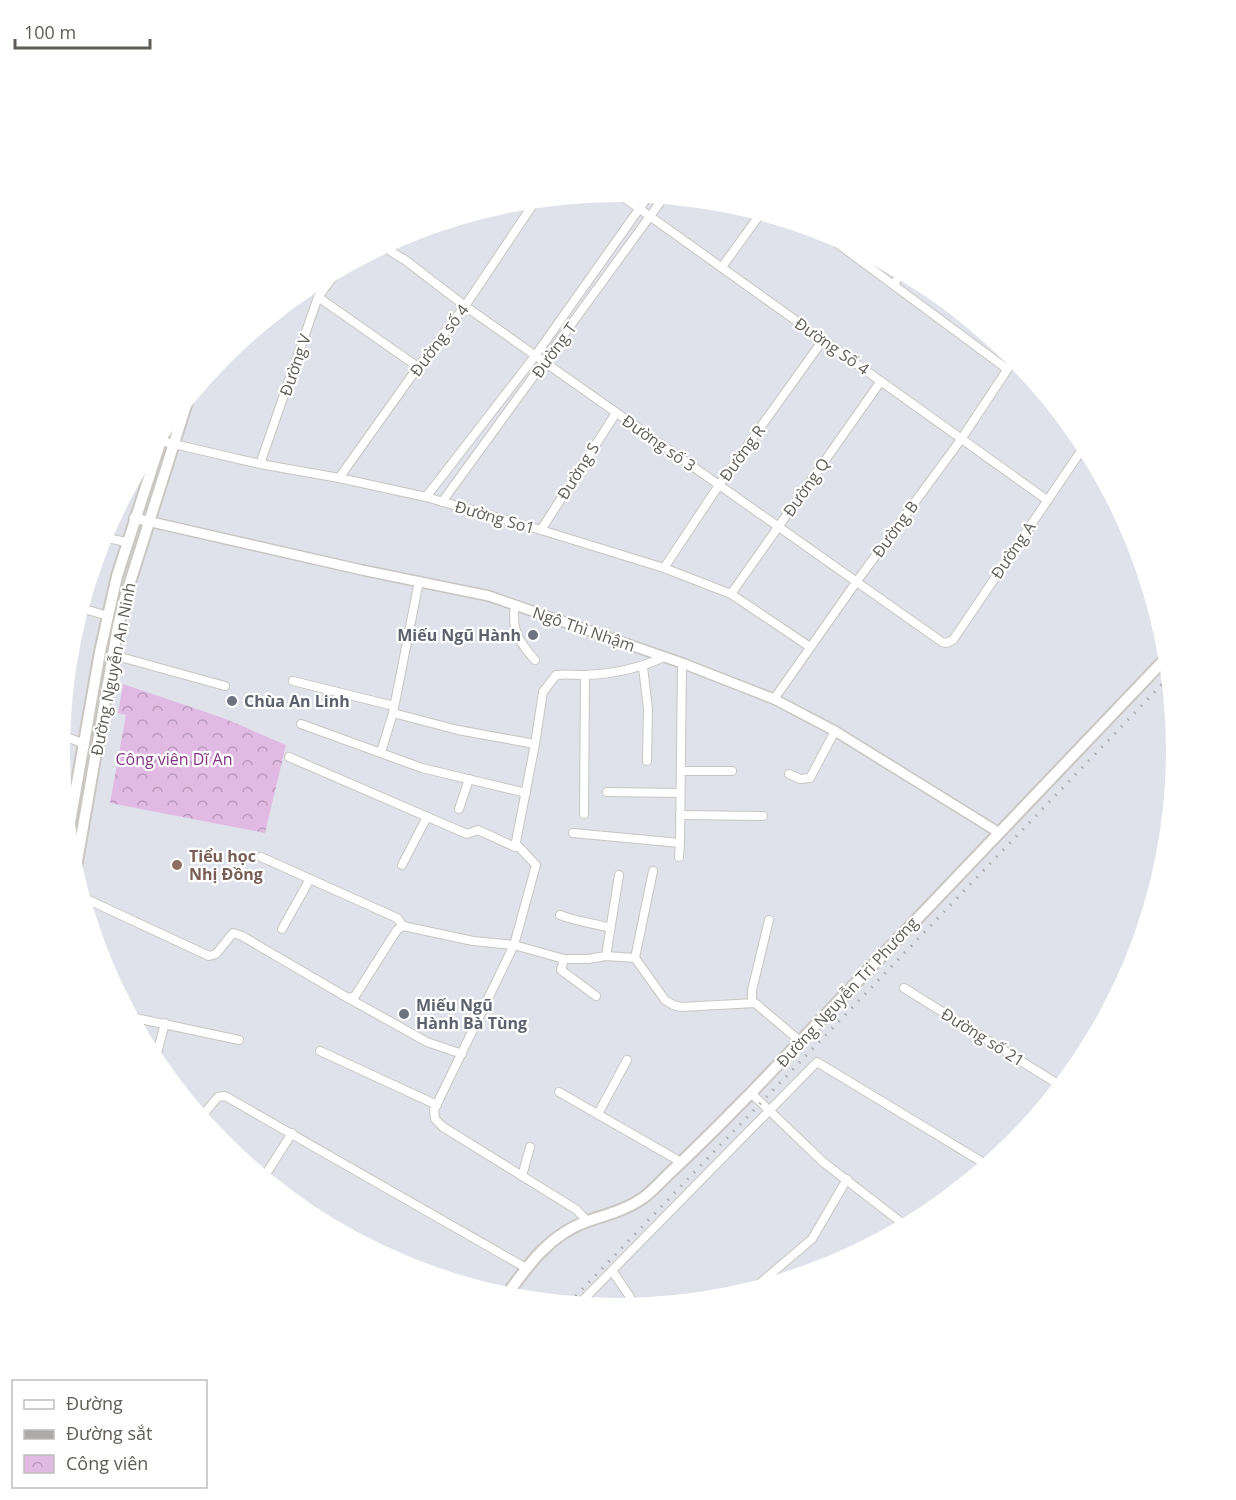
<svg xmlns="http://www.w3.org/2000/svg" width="1236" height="1500" viewBox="0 0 1236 1500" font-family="'Open Sans',sans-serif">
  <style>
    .park { fill: url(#park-crowns) }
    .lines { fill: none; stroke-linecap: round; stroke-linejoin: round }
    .minor-casing { stroke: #c8c5c1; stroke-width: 10 }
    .tertiary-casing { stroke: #c8c5c1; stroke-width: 12 }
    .secondary-casing { stroke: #cac6c1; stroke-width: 14 }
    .minor { stroke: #fff; stroke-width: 8 }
    .tertiary { stroke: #fff; stroke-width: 9 }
    .secondary { stroke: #fff; stroke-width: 10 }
    .rail { stroke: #acabaa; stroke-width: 3; stroke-dasharray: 1.5 8; stroke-linecap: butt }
    .worship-dot { fill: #6b7280; stroke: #fff; stroke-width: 2 }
    .education-dot { fill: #8d6e63; stroke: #fff; stroke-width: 2 }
    .labels { text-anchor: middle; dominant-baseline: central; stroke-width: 4.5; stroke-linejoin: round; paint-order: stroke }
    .street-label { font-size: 16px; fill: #605c58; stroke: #fff }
    .worship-label { font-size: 16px; font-weight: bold; fill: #5b616d; stroke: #fff; text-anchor: start }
    .park-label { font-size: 16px; fill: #823483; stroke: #fff }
    .education-label { font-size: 16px; font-weight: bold; fill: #785e54; stroke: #fff; text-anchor: start }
  </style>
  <defs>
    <pattern id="park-crowns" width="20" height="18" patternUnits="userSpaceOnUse" patternTransform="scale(1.5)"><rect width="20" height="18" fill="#e1bae4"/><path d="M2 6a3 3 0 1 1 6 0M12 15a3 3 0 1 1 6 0" fill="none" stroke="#ba9abc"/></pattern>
  </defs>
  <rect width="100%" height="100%" fill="#dfe2eb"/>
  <!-- park -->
  <polygon class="park" points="123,684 226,719 286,745 265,833 110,803 126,715 118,713"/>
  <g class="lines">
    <defs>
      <g id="minor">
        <polyline points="616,192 1047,500"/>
        <polyline points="822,232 1007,369"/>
        <polyline points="382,246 405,260 465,306 942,642 946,643 953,640 1085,445"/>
        <polyline points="722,267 761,213"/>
        <polyline points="894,284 902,272"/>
        <polyline points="318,297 418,367"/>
        <polyline points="170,421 180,423"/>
        <polyline points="161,441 260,464 339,478 426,497 541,530 664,568 731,594 810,647"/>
        <polyline points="260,464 318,297 338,270"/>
        <polyline points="140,467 151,470"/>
        <polyline points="339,478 418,367 465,306 536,200"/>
        <polyline points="426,497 535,356 649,195"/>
        <polyline points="442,502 664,197"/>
        <polyline points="541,530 616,413"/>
        <polyline points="103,537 126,542"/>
        <polyline points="664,568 719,485 823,340"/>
        <polyline points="731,594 881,381"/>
        <path d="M515 605C511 630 519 642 535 660"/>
        <polyline points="81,608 108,616"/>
        <polyline points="113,655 225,686"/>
        <polyline points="643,667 648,709 647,761"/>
        <polyline points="293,681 394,706"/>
        <polyline points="774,699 857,581 962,438 1015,358"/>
        <polyline points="393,713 458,730 535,744"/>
        <polyline points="301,724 422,768 526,793"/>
        <polyline points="61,735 85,744"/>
        <polyline points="381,752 393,713 419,581"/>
        <path d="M289 757 467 834 478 830 515 847 535 744 543 692 556 675C565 674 575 675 585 675 613 674 638 669 664 657"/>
        <polyline points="681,771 732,771"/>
        <polyline points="789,774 800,779 810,778 835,731"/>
        <polyline points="607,792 680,793"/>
        <polyline points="459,809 469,779"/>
        <polyline points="584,814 585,675"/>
        <polyline points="680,815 763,816"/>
        <polyline points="573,833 680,843 682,663"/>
        <polyline points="519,847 536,865 514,945 434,1110 435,1119 443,1127 577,1210 587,1221"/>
        <polyline points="261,857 397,918 403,926"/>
        <polyline points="679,857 680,843"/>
        <polyline points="402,865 427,817"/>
        <polyline points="82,897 209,956 216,954 233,933 242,936 348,998 355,996 397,930 403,926 473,941 514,945 564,959 588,959 606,956 635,958 665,1000 673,1005 681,1007 755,1003 800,1041"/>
        <path d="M560 915C578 922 593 923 610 928"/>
        <polyline points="282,929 310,879"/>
        <polyline points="606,956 619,875"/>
        <polyline points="635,958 653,871"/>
        <polyline points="564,959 561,970 596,996"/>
        <polyline points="904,988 1061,1086"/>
        <polyline points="348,998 427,1042 462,1054"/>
        <polyline points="752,1002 752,990 769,920"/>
        <polyline points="131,1017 239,1040"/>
        <polyline points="320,1051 437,1105"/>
        <polyline points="155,1061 165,1023"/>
        <polyline points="559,1092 681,1162"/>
        <polyline points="751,1093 823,1162 906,1226"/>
        <polyline points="598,1114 627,1060"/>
        <polyline points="201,1117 218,1097 225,1096 526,1268"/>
        <polyline points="522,1176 530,1147"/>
        <polyline points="267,1180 266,1174 292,1133"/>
        <polyline points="613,1272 630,1297 634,1306"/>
        <polyline points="752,1290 812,1239 847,1179"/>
        <polyline points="579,1304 817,1062 987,1165"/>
      </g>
      <polyline id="tertiary" points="134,518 362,570 489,596 682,663 774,699 835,731 998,832"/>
      <g id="secondary">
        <polyline points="68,834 100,652 117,576 166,425"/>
        <polyline points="75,873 118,626 125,598 188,399"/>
        <path d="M506 1296C528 1265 550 1234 588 1221 608 1214 626 1210 643 1198 654 1190 663 1179 673 1170 700 1145 725 1119 751 1093L1167 657"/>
      </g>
    </defs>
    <!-- minor casing -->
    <use href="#minor" class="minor-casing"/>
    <!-- tertiary casing -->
    <use href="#tertiary" class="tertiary-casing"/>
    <!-- secondary casing -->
    <use href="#secondary" class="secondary-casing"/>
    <!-- minor -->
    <use href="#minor" class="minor"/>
    <!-- tertiary -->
    <use href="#tertiary" class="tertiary"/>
    <!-- secondary -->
    <use href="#secondary" class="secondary"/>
    <!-- rail -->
    <polyline class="rail" points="569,1303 1169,677"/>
  </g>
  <!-- markers -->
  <g class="worship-dot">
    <circle cx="533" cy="635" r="6"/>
    <circle cx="232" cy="701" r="6"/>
    <circle cx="404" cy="1014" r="6"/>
  </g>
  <circle class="education-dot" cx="177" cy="865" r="6"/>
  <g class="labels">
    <!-- street labels -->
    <g class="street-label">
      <text transform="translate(439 340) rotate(-53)">Đường số 4</text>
      <text transform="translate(832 346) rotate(35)">Đường Số 4</text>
      <text transform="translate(554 350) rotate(-54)">Đường T</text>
      <text transform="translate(295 365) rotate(-71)">Đường V</text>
      <text transform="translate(659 443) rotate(35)">Đường số 3</text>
      <text transform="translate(742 453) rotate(-54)">Đường R</text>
      <text transform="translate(578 471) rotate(-58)">Đường S</text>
      <text transform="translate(806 487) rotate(-55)">Đường Q</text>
      <text transform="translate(495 517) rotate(16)">Đường So1</text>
      <text transform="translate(895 529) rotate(-54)">Đường B</text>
      <text transform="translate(1013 550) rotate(-56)">Đường A</text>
      <text transform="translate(584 629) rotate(19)">Ngô Thì Nhậm</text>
      <text transform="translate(113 669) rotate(-79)">Đường Nguyễn An Ninh</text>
      <text transform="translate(847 992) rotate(-47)">Đường Nguyễn Tri Phương</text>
      <text transform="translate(983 1037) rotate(32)">Đường số 21</text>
    </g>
    <!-- worship labels -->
    <g class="worship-label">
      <text x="521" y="635" text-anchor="end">Miếu Ngũ Hành</text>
      <text x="244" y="701">Chùa An Linh</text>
      <text x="416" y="1005">Miếu Ngũ<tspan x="416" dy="18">Hành Bà Tùng</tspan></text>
    </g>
    <!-- park labels -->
    <g class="park-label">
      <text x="174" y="759">Công viên Dĩ An</text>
    </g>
    <!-- education labels -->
    <g class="education-label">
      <text x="189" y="856">Tiểu học<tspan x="189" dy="18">Nhị Đồng</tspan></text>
    </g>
  </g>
  <!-- crop -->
  <path d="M0 0H1236V1500H0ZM70 750a548 548 0 1 1 1096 0a548 548 0 1 1-1096 0Z" fill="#fff" fill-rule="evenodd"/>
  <!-- legend -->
  <rect x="12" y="1380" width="195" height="108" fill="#ffffff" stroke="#bfbebc" stroke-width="1.5"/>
  <rect x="24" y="1400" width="30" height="9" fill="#ffffff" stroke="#bfbebc" stroke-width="1.5"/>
  <text x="66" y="1410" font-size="18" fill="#605c58">Đường</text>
  <rect x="24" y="1430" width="30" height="9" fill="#acabaa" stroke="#bfbebc" stroke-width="1.5"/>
  <text x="66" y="1440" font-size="18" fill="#605c58">Đường sắt</text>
  <rect x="24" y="1455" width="30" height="18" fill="url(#park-crowns)" stroke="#bfbebc" stroke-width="1.5"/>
  <text x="66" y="1470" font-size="18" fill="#605c58">Công viên</text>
  <!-- scale -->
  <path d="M15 39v9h135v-9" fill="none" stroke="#605c58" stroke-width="3"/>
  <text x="24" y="39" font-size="18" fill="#605c58" stroke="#ffffff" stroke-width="4.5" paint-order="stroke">100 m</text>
</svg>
